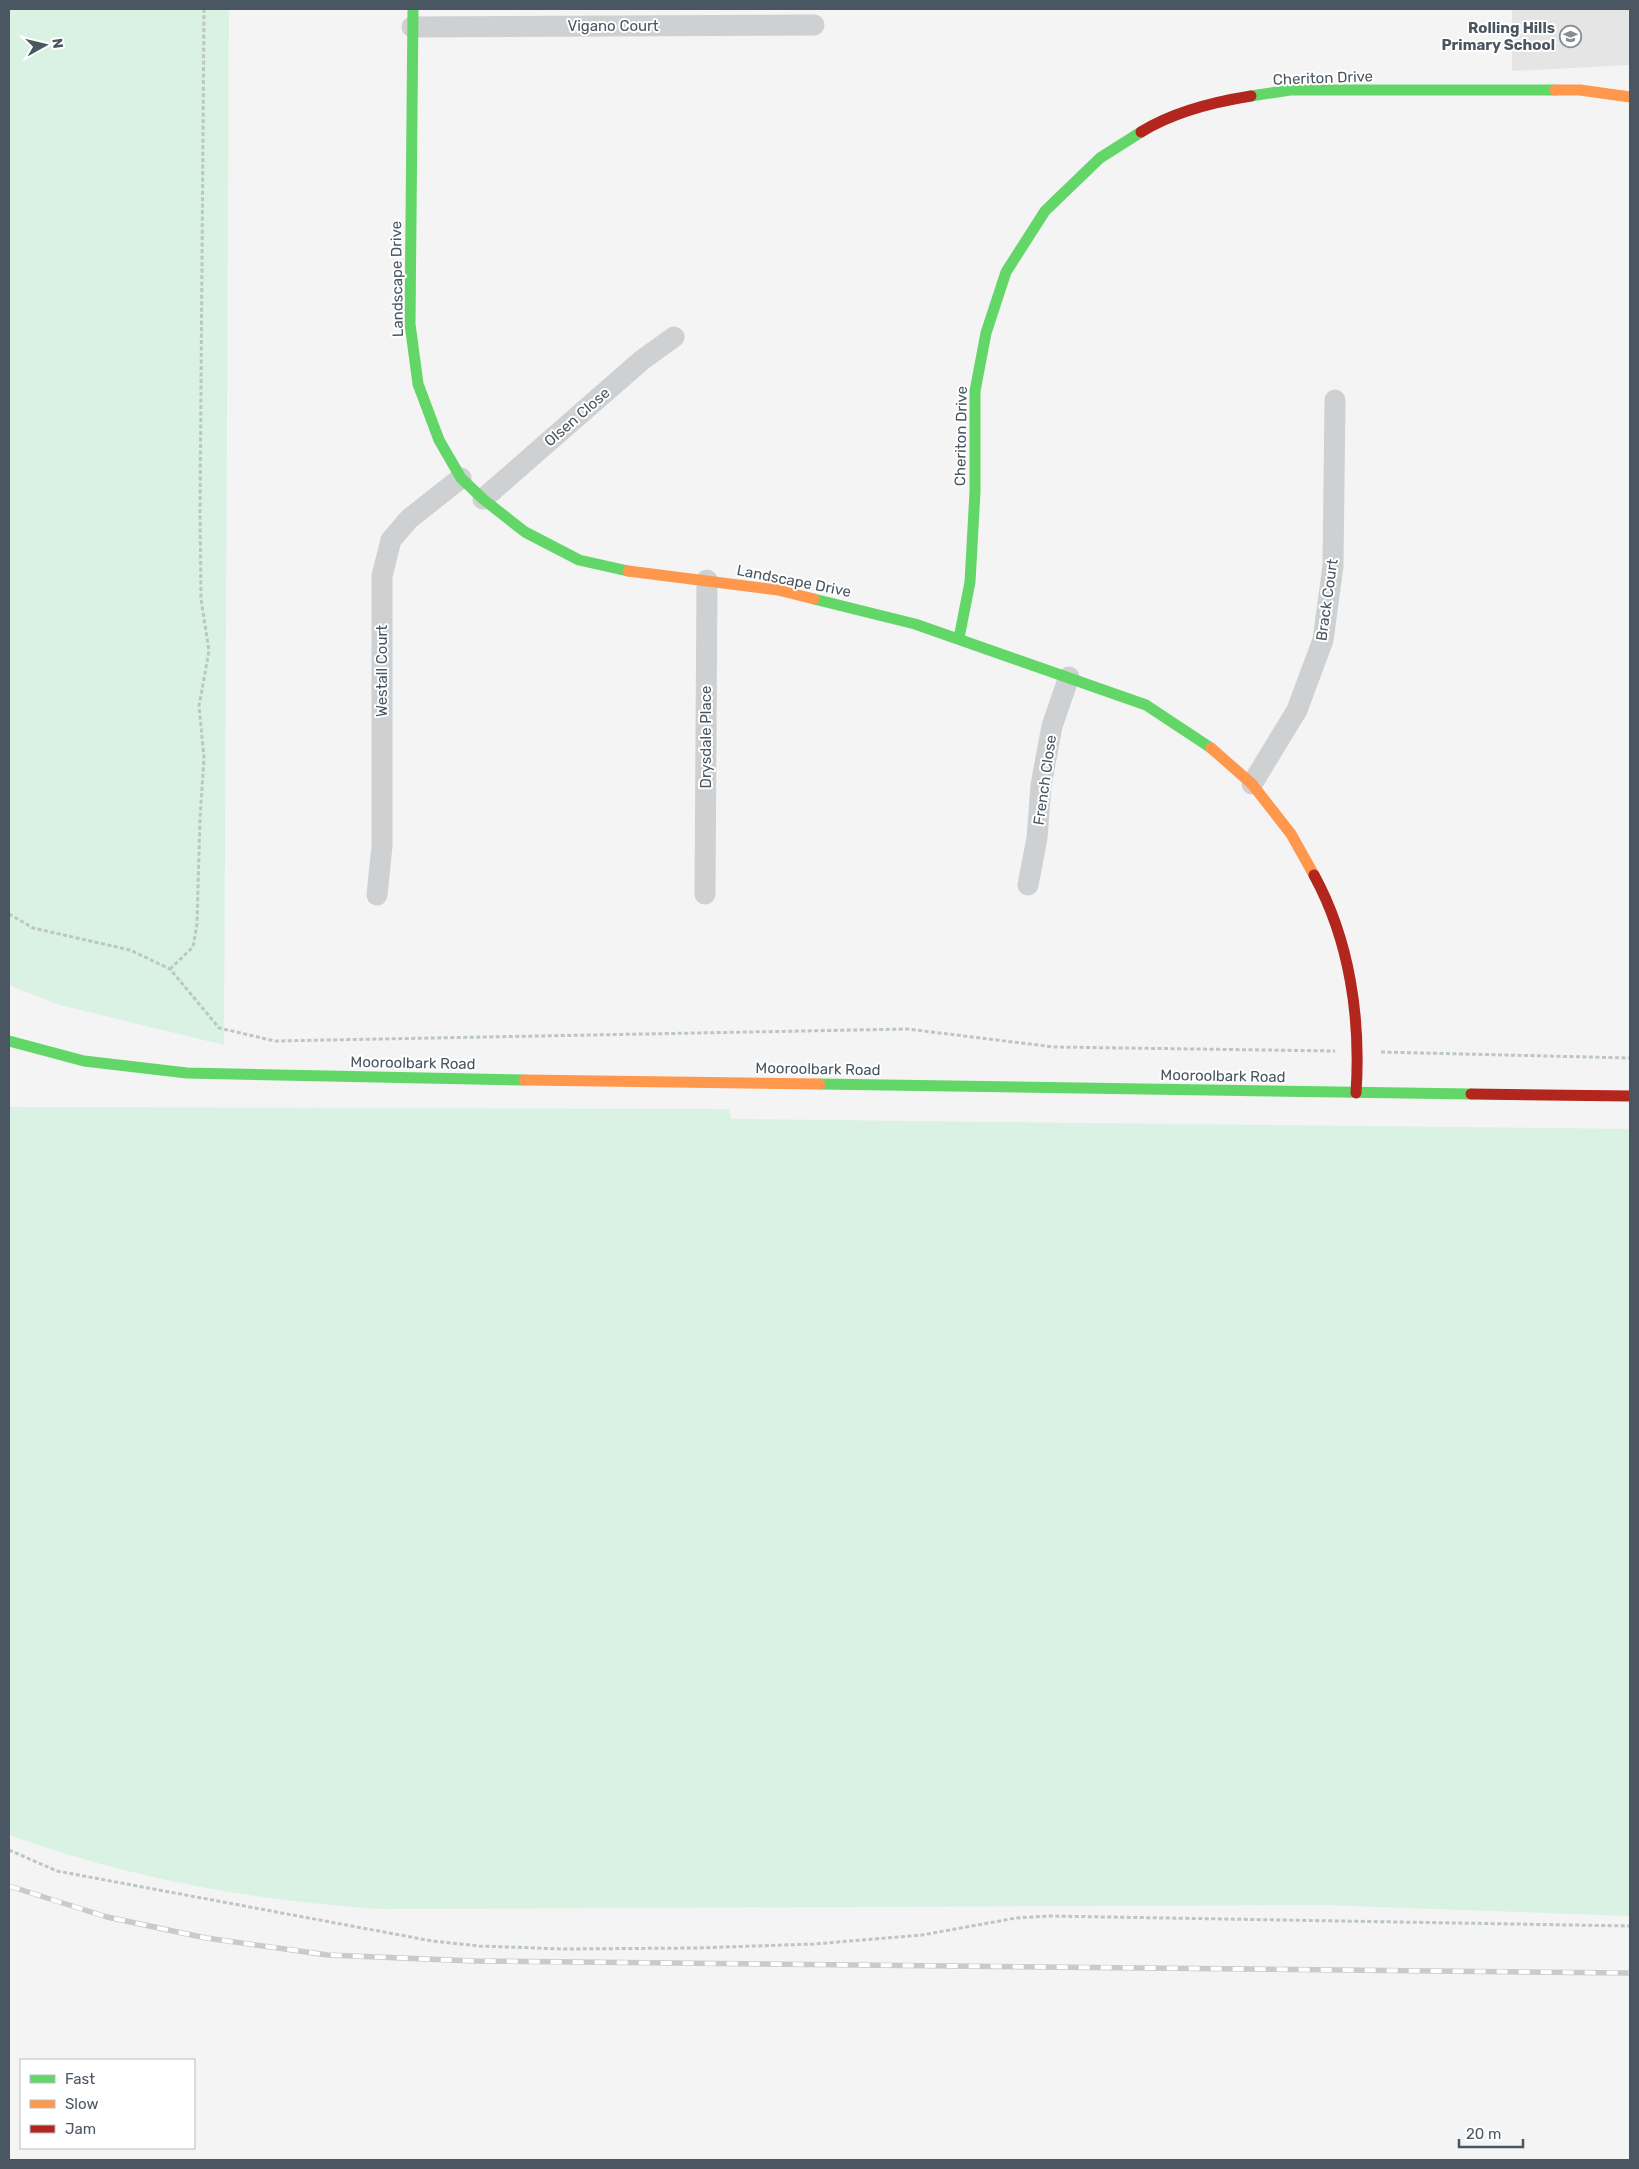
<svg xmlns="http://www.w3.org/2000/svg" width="1639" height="2169" viewBox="0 0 1639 2169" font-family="Rubik,sans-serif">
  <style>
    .education { fill: #e6e5e6 }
    .green { fill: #d9f2e3 }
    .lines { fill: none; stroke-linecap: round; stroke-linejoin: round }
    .path { stroke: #bcc7c4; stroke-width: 3; stroke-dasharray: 4 2.5; stroke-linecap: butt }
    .street { stroke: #ced0d2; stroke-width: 21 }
    .fast { stroke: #63d668; stroke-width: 11 }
    .slow { stroke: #ff974d; stroke-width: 11 }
    .jam { stroke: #b3261e; stroke-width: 11 }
    .rail-casing { stroke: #c9cacc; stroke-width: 5.5 }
    .rail { stroke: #fff; stroke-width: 4; stroke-dasharray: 11; stroke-linecap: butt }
    .labels { text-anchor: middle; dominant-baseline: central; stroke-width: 4; stroke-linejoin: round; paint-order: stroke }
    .street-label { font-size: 15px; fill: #4a5661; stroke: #fff }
    .poi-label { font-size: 15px; font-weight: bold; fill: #4a5661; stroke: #fff; text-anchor: end }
  </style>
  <rect width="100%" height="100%" fill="#f4f4f4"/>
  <!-- education -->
  <polygon class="education" points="1512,9 1630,9 1630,65 1512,71"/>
  <!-- green -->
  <g class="green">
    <polygon points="9,9 229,9 224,1045 56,1004 9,985"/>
    <path d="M9 1107 729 1109 731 1119 1630 1129V1916L1323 1905 380 1909C249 1900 132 1879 9 1835Z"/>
  </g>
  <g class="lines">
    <!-- path -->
    <g class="path">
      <polyline points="9,914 33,928 130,950 170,969 219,1028 275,1041 907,1029 1054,1047 1335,1051"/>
      <polyline points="170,969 193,947 197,924 200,818 204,758 199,706 209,651 201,599 200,512 204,9"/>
      <polyline points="1381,1052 1630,1058"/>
      <polyline points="9,1850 57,1871 432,1941 479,1946 564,1949 696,1948 814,1944 922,1935 1016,1918 1050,1916 1630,1926"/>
    </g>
    <!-- street -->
    <g class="street">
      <polyline points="412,27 814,25"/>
      <polyline points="483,499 642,360 674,337"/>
      <polyline points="1252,784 1297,710 1323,640 1333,566 1335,400"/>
      <polyline points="1028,885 1037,838 1041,785 1052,726 1069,677"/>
      <polyline points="705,894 707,580"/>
      <polyline points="377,895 382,846 382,576 391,540 409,519 461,478"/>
    </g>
    <!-- fast -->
    <g class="fast">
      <polyline points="413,9 410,324 418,384 439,440 461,478 483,499 525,532 579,560 628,571"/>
      <polyline points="1251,96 1290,90 1555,90"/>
      <polyline points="814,599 915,624 1146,705 1211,748"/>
      <polyline points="959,638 970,582 975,492 975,391 986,333 1006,272 1045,211 1100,158 1141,132"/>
      <polyline points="9,1041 84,1061 187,1073 524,1080"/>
      <polyline points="820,1084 1471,1094"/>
    </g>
    <!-- slow -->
    <g class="slow">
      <polyline points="1555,90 1580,90 1630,97"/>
      <polyline points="628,571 778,590 814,599"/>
      <polyline points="1211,748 1252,784 1291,834 1314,875"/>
      <polyline points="524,1080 820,1084"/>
    </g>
    <!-- jam -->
    <g class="jam">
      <path d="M1141 132C1173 112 1213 102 1251 96"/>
      <path d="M1314 875C1350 941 1361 1019 1356 1093"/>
      <polyline points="1471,1094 1630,1096"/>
    </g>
    <defs>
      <polyline id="rail" points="9,1886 107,1917 206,1938 328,1955 474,1961 1630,1973"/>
    </defs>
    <!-- rail casing -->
    <use href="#rail" class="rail-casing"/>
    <!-- rail -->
    <use href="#rail" class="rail"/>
  </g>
  <!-- icons -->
  <defs>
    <symbol id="school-ring" viewBox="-11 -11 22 22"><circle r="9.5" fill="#fff" stroke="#868d94" stroke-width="1.5"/><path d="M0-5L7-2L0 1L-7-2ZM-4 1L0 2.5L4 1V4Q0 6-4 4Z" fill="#868d94"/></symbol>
  </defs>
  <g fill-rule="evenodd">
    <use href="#school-ring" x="1558" y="24" width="25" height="25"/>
  </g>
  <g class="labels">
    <!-- street labels -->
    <g class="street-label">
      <text x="613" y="26">Vigano Court</text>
      <text transform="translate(1323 78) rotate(-2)">Cheriton Drive</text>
      <text transform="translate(397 279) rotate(-91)">Landscape Drive</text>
      <text transform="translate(577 417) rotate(-41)">Olsen Close</text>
      <text transform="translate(961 436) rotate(-89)">Cheriton Drive</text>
      <text transform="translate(794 581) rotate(11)">Landscape Drive</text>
      <text transform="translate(1327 600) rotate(-82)">Brack Court</text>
      <text transform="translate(382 671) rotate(-90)">Westall Court</text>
      <text transform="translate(706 737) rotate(-90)">Drysdale Place</text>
      <text transform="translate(1045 780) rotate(-82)">French Close</text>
      <text transform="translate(413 1063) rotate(1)">Mooroolbark Road</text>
      <text transform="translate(818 1069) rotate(1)">Mooroolbark Road</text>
      <text transform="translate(1223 1076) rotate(1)">Mooroolbark Road</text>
    </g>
    <!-- poi labels -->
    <g class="poi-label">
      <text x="1555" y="28">Rolling Hills<tspan x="1555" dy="17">Primary School</tspan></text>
    </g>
  </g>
  <!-- border -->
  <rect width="1639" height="2169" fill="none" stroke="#4a5661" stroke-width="20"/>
  <!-- legend -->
  <rect x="20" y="2059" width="175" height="90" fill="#ffffff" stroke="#b7bbc0"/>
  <rect x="30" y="2075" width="25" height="8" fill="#63d668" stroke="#b7bbc0"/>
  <text x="65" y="2084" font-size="15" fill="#4a5661">Fast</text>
  <rect x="30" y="2100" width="25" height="8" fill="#ff974d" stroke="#b7bbc0"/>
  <text x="65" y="2109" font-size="15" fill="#4a5661">Slow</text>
  <rect x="30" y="2125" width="25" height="8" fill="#b3261e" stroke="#b7bbc0"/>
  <text x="65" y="2134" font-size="15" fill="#4a5661">Jam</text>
  <!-- north arrow -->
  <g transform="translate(45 45) rotate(82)" stroke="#ffffff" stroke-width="4" paint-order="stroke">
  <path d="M0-4L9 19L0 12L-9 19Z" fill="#4a5661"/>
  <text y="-8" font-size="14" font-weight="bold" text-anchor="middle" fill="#4a5661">N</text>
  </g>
  <!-- scale -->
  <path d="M1459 2139v8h64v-8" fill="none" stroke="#4a5661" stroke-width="2.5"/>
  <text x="1466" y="2139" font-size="15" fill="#4a5661" stroke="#ffffff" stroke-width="4" paint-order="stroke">20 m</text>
</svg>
